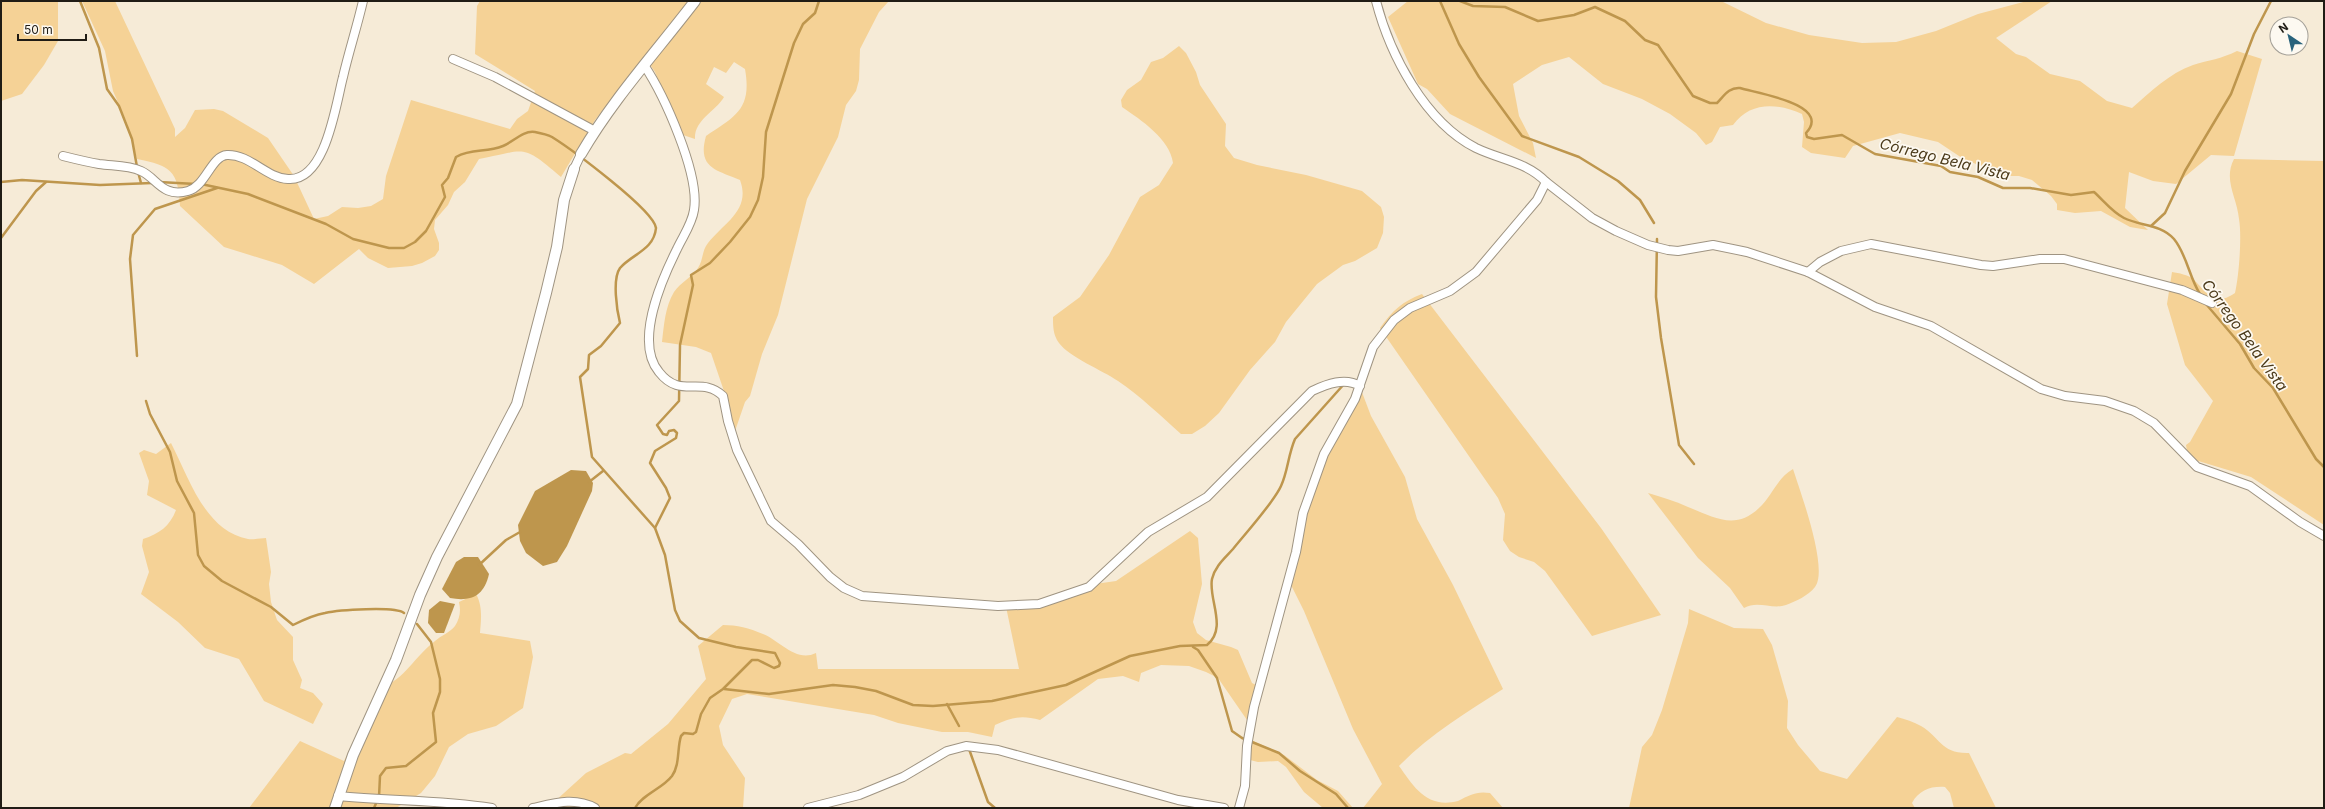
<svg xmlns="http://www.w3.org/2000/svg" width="2325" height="809" viewBox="0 0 2325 809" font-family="Inter,sans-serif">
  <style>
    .green { fill: #f5d296 }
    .water { fill: #be964d }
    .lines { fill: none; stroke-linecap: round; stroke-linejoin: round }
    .stream { stroke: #be964d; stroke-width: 2.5 }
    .minor-casing { stroke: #9f9482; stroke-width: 10 }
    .tertiary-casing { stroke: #9f9482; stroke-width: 12 }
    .minor { stroke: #fff; stroke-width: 8 }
    .tertiary { stroke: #fff; stroke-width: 10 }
    .labels { text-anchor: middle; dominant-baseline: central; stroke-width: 3.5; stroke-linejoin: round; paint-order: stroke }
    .water-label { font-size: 15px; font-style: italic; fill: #4b3a1a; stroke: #fdf9f1 }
  </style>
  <rect width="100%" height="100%" fill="#f6ebd7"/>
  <!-- green -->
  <g class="green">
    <polygon points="1,1 58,1 58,41 44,65 22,94 1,101"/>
    <path d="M82 1H115L170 118 175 129V137L185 128 195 110 214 109 223 111 268 138 294 176 314 219 328 216 342 207 358 208 371 206 383 199 386 176 411 100 510 129 517 119 528 111 535 91 475 54 477 6 480 1H889L879 12 860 49 859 80 856 91 846 105 838 137 807 199 778 315 762 354 750 396 745 402 735 431V439L726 397 711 353 696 347 662 342C664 325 665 307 674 292 681 282 692 277 698 268 703 261 702 250 708 243 725 222 751 210 740 180 716 170 697 168 706 136 736 116 752 109 745 69L734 62 726 73 714 67 706 84 724 97C715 112 694 120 695 139L680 134 655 72 651 66 641 62 595 120 561 177C521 143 527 150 479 159L465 182 454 192 448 205 435 220 434 229 439 243V250L435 256 422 263 412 266 388 268 368 258 359 249 314 284 282 265 224 247 180 206C178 170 171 166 137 159L127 123 113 91 105 51Z"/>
    <path d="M1408 1H1721L1766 23 1809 35 1862 43 1896 42 1936 31 1978 14 2027 1H2052L1996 38 2016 54 2026 57 2050 74 2080 81 2107 101 2132 108C2150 92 2170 73 2193 65 2209 60 2221 59 2237 51L2262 59 2234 156 2211 155 2176 184 2153 181 2129 172 2125 208 2148 230 2130 227 2101 211 2075 213 2057 210V204L2051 196 2032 180 2019 176H2004L1962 158 1938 142 1900 133 1853 146 1845 158 1811 153 1802 147 1804 122 1802 114C1778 103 1750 101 1733 125L1720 127 1712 142 1706 145 1696 133 1670 114 1642 99 1603 84 1569 57 1542 65 1513 84 1519 116 1533 143 1536 158 1450 114 1427 89 1418 84 1388 17Z"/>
    <path d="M1179 46 1186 53 1196 72 1200 85 1226 124 1225 146 1234 158 1257 165 1306 175 1362 191 1381 207 1384 217 1383 233 1377 248 1355 261 1343 265 1317 284 1286 322 1275 342 1250 370 1219 413 1205 426 1192 434H1181C1161 416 1140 396 1118 381 1102 370 1069 357 1059 343 1053 335 1053 326 1053 317L1080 297 1109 255 1140 197 1159 185 1173 163C1170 139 1141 120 1122 107L1121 100 1127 90 1141 80 1151 62 1163 58Z"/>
    <path d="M2234 159 2324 161V525L2251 477 2195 460 2187 451 2186 445 2190 442 2213 401 2185 365 2167 304 2172 272C2179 273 2188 275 2193 279 2207 292 2213 308 2235 293 2239 276 2242 236 2239 219 2237 197 2223 180 2234 159Z"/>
    <path d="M1422 294 1601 528 1661 615 1592 636 1545 571 1534 562 1519 557 1510 551 1503 540 1505 514 1498 498 1380 328C1392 311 1403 301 1422 294Z"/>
    <path d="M1360 387 1371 416 1405 477 1417 519 1453 585 1503 689C1467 712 1429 735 1399 766 1414 787 1427 809 1458 801 1470 795 1476 791 1490 793L1503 808H1363L1382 784 1353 729 1304 611 1289 581 1305 501Z"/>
    <path d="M171 443C189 478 205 531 248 539 253 540 261 538 266 538L271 572 269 584 271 602 277 620 293 637V660L302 680 300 688 313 693 323 704 313 724 264 701 239 659 205 648 178 622 141 594 149 572 142 546 143 539C159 534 170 526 176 510L147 495 149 481 139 453 144 450 156 454Z"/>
    <path d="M1793 469C1800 491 1829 569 1815 587 1808 596 1796 601 1786 605 1772 610 1758 600 1744 608L1730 588 1698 558 1648 493C1661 497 1675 501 1688 507 1714 517 1735 531 1759 508 1772 496 1777 478 1793 469Z"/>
    <path d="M1190 531 1198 538 1202 584 1193 622 1197 633 1206 640 1231 647 1238 650 1252 683 1260 687 1247 720 1218 678 1206 672 1189 666 1161 665 1141 673 1139 682 1123 676 1098 679 1040 720C1022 715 1012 717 995 725L992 737 968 732H942L898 723 874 715 747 694 732 699 719 726 723 745 745 778 743 808H552L553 803 586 773 625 753 631 754 668 724 706 679 698 646 723 625C737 625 749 628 763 634 779 640 796 663 816 653L818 669H1019L1005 602 1023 603 1056 597 1095 584 1116 581Z"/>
    <path d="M476 594C483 606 481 620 480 633L530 641 533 657 523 708 496 726 468 734 449 747 435 776 421 793 396 808H249L300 741 344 761 381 688C405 679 415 656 435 641 442 635 449 633 455 626 460 618 461 611 459 602Z"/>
    <path d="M1689 609 1734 628 1763 629 1772 645 1788 701 1787 728 1798 745 1820 771 1847 779 1897 717C1905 719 1914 722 1921 726 1940 737 1941 754 1969 753L1996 808H1954L1950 793 1945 787C1931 786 1919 790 1912 803L1915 808H1629L1642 747 1652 735 1662 710 1688 623Z"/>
    <polygon points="1247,738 1284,755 1317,780 1338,791 1353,808 1323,808 1304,792 1286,767 1278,761 1258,762 1246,759"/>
  </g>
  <!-- water -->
  <g class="water">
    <polygon points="571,470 586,471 593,483 592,491 567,546 557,562 543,566 526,553 520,541 518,525 535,491"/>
    <path d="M464 557H478L489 574C484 596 471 602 450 598L442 589 456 562Z"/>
    <polygon points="440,601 455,604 444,633 436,633 428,623 429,610"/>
  </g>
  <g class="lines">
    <!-- stream -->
    <g class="stream">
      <polyline points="80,1 99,48 107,89 119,106 132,139 137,167"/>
      <polyline points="1440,1 1459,44 1479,77 1522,136 1579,157 1618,181 1640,200 1654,223"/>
      <path d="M1460 1 1473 6 1505 7 1538 21 1574 15 1595 7 1625 21 1645 40 1658 45 1693 96 1710 103H1717C1724 96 1729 87 1740 88 1755 93 1833 104 1806 133L1807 137 1814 139 1842 135 1875 154 1941 166 1950 172 1978 177 2003 188H2030L2071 195 2094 192C2104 201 2112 212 2124 218 2140 226 2161 224 2174 239 2187 255 2189 277 2200 294"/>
      <polyline points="138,172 141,183"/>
      <polyline points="1,182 22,180 100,185 152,183"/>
      <polyline points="159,182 196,184"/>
      <path d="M201 184 248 194 326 224 353 239 389 248H404L415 242 426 231 445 197 442 185 448 178 456 157C472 148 486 153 503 146 513 142 523 130 535 132 540 133 548 135 552 137 571 149 654 210 656 228 654 250 632 254 620 268 612 279 617 311 620 323L601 346 589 355 588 369 580 377 592 457 655 528 665 555 675 610 680 621 699 638 736 647 775 653 780 663 779 666 774 668 758 660H752L723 689 710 698 701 714 696 732 693 734 684 733 681 736C677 748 680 765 672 776 662 789 643 794 635 808"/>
      <polyline points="2151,226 2165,213 2185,171 2231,94 2254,34 2271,1"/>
      <polyline points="1,238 36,191 46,182"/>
      <polyline points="1657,239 1656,297 1661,338 1679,445 1694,464"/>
      <polyline points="2206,304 2240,344 2254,368 2273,388 2316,459 2324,467"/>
      <polyline points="137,356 130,259 133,235 155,209 217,188"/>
      <path d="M146 401 150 414 170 452 177 481 194 513 198 555 204 566 222 581 271 607 293 625C303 620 313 615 325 613 338 610 395 606 404 613"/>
      <polyline points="589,482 603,471"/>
      <polyline points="655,528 670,498 666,488 650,463 655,451 676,438 677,433 674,430 669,431 667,435 663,434 657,425 679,401 680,345 693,285 691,275 710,263 730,242 750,217 758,200 763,177 766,132 794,43 803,24 815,13 819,1"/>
      <polyline points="479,565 506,540 520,532"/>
      <polyline points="1193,647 1198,650 1217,678 1232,731 1242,738 1279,753 1300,771 1336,794 1348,808"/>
      <path d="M724 689 769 694 833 685 855 687 876 691 913 705 933 706 992 701 1066 685 1130 656 1180 646 1207 645C1228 628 1208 599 1212 579 1215 566 1225 558 1233 549 1245 534 1274 502 1281 486 1288 471 1288 455 1295 439L1345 383"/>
      <polyline points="947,704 959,726"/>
      <polyline points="969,749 988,802 995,808"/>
      <polyline points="379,797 380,776 386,768 406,766 436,742 433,713 440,692 440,679 431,642 417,624"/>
      <polyline points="374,808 377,801"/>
    </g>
    <defs>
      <g id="minor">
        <polyline points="453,59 495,77 595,131"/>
        <path d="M644 65C664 95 700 174 694 210 692 224 683 236 677 249 662 279 634 342 659 372 681 400 701 375 723 396L728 421 737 450 771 521 798 544 830 577 844 588 862 596 998 606 1039 604 1089 587 1148 532 1207 497 1312 391C1327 384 1345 377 1360 386"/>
        <path d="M63 156C75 159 87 162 99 164 113 166 128 165 141 171 157 178 162 198 188 191 206 186 211 156 227 155 250 154 266 178 288 179 326 182 336 103 343 77 349 51 357 27 363 1"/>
        <polyline points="574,169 581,154"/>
        <polyline points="1546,182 1592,218 1616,231 1648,245 1668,250 1678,251 1713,245 1747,252 1808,272 1875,307 1931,326 2041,389 2065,396 2105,401 2134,411 2154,423 2197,467 2250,486 2300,522 2324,536"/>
        <polyline points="1808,272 1820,262 1841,251 1871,244 1981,265 1993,266 2040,259 2064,259 2182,290 2212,303"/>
        <path d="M338 796C389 801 441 800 492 808"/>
        <path d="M533 808C555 803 575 797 595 808"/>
        <polyline points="808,808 859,795 903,777 947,751 966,746 998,750 1178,800 1224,808"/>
        <path d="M1239 808 1245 786 1247 746 1254 707 1296 552 1303 513 1324 454 1355 399 1373 347 1394 320 1410 308 1450 291 1476 272 1537 200 1546 182C1527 162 1501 160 1476 148 1425 122 1390 55 1376 1"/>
      </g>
      <g id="tertiary">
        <path d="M581 154C613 99 656 52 695 1"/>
        <polyline points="335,808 353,755 396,660 420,595 437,557 517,404 546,293 557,247 564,200 574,169"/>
      </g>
    </defs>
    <!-- minor casing -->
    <use href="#minor" class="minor-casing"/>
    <!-- tertiary casing -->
    <use href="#tertiary" class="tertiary-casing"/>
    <!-- minor -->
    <use href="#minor" class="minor"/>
    <!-- tertiary -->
    <use href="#tertiary" class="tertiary"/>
  </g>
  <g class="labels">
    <!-- water labels -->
    <g class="water-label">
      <text transform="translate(1945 159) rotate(14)">Córrego Bela Vista</text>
      <text transform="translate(2245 335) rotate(54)">Córrego Bela Vista</text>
    </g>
  </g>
  <!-- border -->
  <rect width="2325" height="809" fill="none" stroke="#201c15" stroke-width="4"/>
  <!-- north arrow -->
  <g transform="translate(2289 36) rotate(325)"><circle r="19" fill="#fdf9f1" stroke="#a5a199"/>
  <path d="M0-3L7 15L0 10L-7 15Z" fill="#29637c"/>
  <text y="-6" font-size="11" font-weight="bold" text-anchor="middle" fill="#201c15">N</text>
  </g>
  <!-- scale -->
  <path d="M18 34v6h68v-6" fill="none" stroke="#201c15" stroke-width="2"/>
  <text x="24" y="34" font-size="12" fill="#201c15" stroke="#fdf9f1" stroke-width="3" paint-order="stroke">50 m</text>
</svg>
